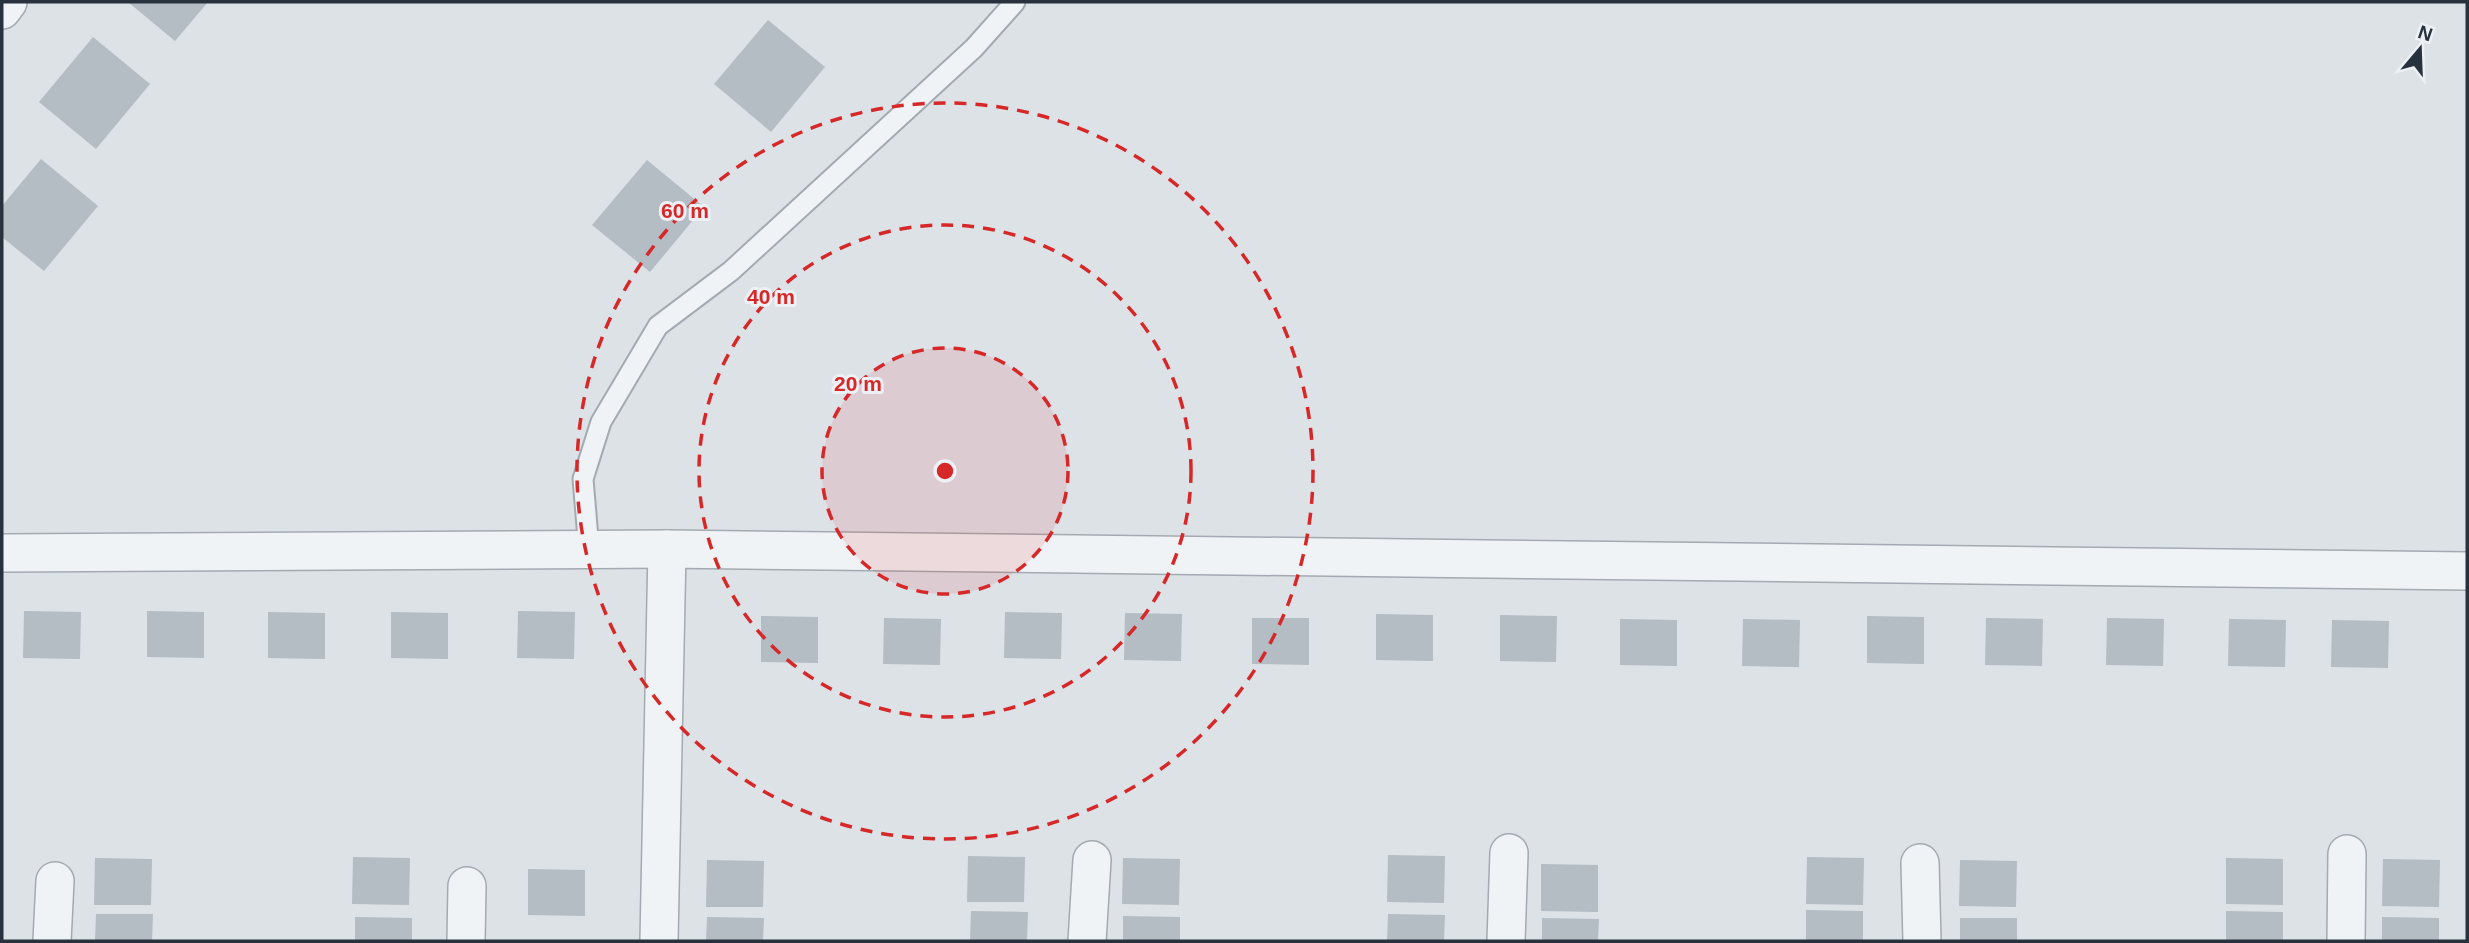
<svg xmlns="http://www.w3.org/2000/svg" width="2469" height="943" viewBox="0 0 2469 943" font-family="Arial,sans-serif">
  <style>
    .building { fill: #b4bcc4 }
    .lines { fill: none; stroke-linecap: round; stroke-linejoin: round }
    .service-casing { stroke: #a3aab1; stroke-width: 23 }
    .minor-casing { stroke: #a3aab1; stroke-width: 40 }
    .service { stroke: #f0f3f6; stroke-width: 19 }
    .minor { stroke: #f0f3f6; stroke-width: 37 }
    .ring { fill: none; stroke: #d62828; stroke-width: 3.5; stroke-dasharray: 12 9 }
    .centre { fill: #d62828; stroke: #edf1f5; stroke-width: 3.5 }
    .ring-label { font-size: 21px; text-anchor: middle; font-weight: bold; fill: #d62828; stroke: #edf1f5; stroke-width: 6; stroke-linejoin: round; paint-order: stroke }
  </style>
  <rect width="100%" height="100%" fill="#dde2e7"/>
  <!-- building -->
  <g class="building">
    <polygon points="128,2 208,2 175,41"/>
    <polygon points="768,20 825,67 771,132 714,84"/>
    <polygon points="93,37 150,84 96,149 39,102"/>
    <polygon points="41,159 98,206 44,271 2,237 2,206"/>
    <polygon points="647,160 704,207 650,272 592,225"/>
    <polygon points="24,611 81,612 80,659 23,658"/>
    <polygon points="147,611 204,612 204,658 147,657"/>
    <polygon points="518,611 575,612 574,659 517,658"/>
    <polygon points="268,612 325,613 325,659 268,658"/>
    <polygon points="391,612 448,613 448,659 391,658"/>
    <polygon points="1005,612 1062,613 1061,659 1004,658"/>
    <polygon points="1125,613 1182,614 1181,661 1124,660"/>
    <polygon points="1376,614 1433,615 1433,661 1376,660"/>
    <polygon points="1500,615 1557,616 1556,662 1500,661"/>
    <polygon points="761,616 818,617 818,663 761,662"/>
    <polygon points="1867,616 1924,617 1924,664 1867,663"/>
    <polygon points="884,618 941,619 940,665 883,664"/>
    <polygon points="1252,618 1309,618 1309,665 1252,664"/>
    <polygon points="1986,618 2043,619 2042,666 1985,665"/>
    <polygon points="2107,618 2164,619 2163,666 2106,665"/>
    <polygon points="1620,619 1677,620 1677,666 1620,665"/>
    <polygon points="1743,619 1800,620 1799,667 1742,666"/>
    <polygon points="2229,619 2286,620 2285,667 2228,666"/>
    <polygon points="2332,620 2389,621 2388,668 2331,667"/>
    <polygon points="1388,855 1445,856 1444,903 1387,902"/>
    <polygon points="968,856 1025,857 1024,902 967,902"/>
    <polygon points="353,857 410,858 409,905 352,904"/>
    <polygon points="1807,857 1864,858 1863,905 1806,904"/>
    <polygon points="95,858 152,859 151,905 94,905"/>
    <polygon points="1123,858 1180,859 1179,905 1122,904"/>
    <polygon points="2226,858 2283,859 2283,905 2226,904"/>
    <polygon points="2383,859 2440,860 2439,907 2382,906"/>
    <polygon points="707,860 764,861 763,907 706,907"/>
    <polygon points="1960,860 2017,861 2016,907 1959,906"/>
    <polygon points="1541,864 1598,865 1598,912 1541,911"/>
    <polygon points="528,869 585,870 585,916 528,915"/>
    <polygon points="1806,910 1863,911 1863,941 1806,941"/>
    <polygon points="971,911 1028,912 1027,941 970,941"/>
    <polygon points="2226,911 2283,912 2283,941 2226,941"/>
    <polygon points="96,914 153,914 152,941 95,941"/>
    <polygon points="1388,914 1445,915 1444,941 1387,941"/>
    <polygon points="1123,916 1180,917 1180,941 1123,941"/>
    <polygon points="355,917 412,918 412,941 355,941"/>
    <polygon points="707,917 764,918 763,941 706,941"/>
    <polygon points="2382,917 2439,918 2439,941 2382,941"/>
    <polygon points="1542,918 1599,919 1598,941 1542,941"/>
    <rect x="1960" y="918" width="57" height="23"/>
  </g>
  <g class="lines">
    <defs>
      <polyline id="service" points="589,550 583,479 601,422 658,326 731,271 974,48 1015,2"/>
      <g id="minor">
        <polyline points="2,10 8,2"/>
        <polyline points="2,553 667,549 2467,571"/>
        <polyline points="1920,863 1922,941"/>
        <polyline points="52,941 55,881"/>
        <polyline points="466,941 467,886"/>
        <polyline points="659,941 667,549"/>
        <polyline points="1087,941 1092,860"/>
        <polyline points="1506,941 1509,853"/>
        <polyline points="2346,941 2347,854"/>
      </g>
    </defs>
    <!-- service casing -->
    <use href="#service" class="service-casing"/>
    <!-- minor casing -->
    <use href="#minor" class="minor-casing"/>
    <!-- service -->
    <use href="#service" class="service"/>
    <!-- minor -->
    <use href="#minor" class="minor"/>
  </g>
  <!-- distance rings -->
  <circle cx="945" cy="471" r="123" fill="#d62828" fill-opacity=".12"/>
  <g class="ring">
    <circle cx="945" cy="471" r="123"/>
    <circle cx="945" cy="471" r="246"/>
    <circle cx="945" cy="471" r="368"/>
  </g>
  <circle cx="945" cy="471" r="10" class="centre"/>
  <g class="ring-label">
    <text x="685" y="218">60 m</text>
    <text x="771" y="304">40 m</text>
    <text x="858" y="391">20 m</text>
  </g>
  <!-- border -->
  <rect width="2469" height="943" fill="none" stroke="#27323e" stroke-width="7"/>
  <!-- north arrow -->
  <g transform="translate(2420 49) rotate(19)" stroke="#edf1f5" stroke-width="5" paint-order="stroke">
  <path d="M0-5L12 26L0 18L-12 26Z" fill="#27323e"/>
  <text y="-10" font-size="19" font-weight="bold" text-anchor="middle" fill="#27323e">N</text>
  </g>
</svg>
